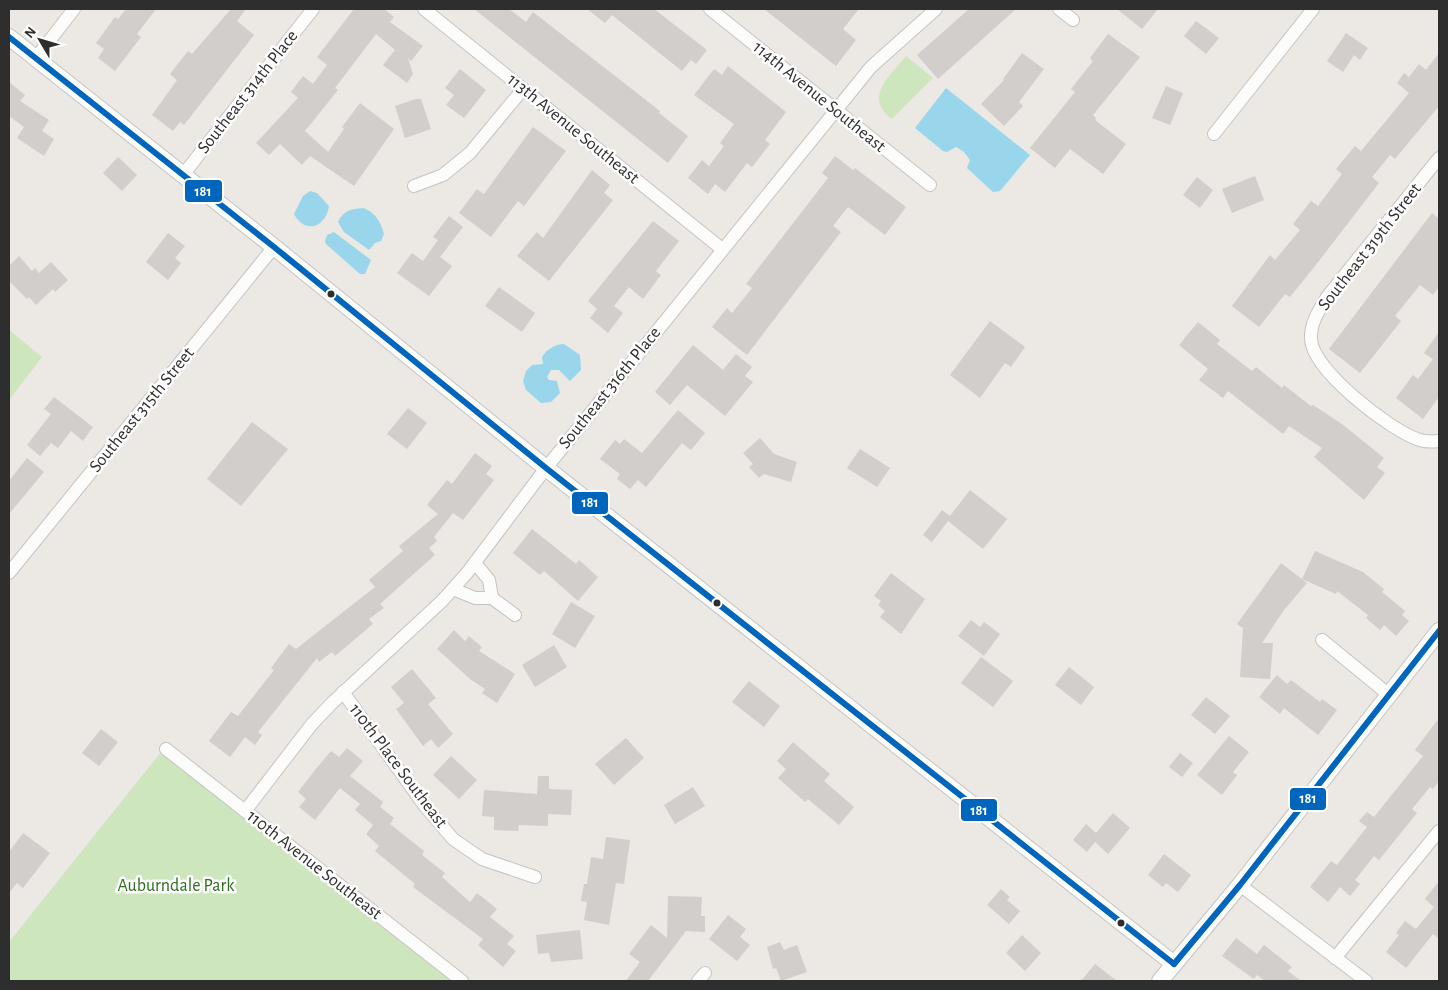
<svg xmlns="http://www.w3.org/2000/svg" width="1448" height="990" viewBox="0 0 1448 990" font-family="'Alegreya Sans',sans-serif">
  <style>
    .green { fill: #cee6be }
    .water { fill: #99d6ec }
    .building { fill: #d1cecb }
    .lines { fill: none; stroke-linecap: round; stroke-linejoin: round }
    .minor-casing { stroke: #c5c4c5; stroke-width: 14 }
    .tertiary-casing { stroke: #c5c4c5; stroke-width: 18 }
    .minor { stroke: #fcfcfb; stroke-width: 12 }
    .tertiary { stroke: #fcfcfb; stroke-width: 16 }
    .bus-1-casing { stroke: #fff; stroke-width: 10 }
    .bus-1 { stroke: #0065bd; stroke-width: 6 }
    .bus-dot { fill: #2e2e2e; stroke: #fff; stroke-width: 2 }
    .labels { text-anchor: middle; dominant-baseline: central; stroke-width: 5; stroke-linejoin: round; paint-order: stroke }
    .street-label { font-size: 18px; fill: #2e2e2e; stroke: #fff }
    .park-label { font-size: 18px; fill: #2c6e1b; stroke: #fff }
    .line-badge { stroke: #fff; stroke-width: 2 }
    .badge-label { font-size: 14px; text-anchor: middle; font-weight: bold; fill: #fff }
  </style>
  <rect width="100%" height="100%" fill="#ece8e4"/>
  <!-- green -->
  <g class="green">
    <path d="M906 56 933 78 892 119C863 97 890 76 906 56Z"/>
    <polygon points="9,330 42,357 9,400"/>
    <polygon points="161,752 451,981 9,981 9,942"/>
  </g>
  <!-- water -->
  <g class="water">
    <polygon points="946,88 1030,155 1000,191 993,192 967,168 970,160 964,152 956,147 947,152 943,151 915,128"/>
    <path d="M310 191 317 193 329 206C326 227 305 235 294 214L303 196Z"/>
    <path d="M363 208C375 212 381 222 384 234L381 241 375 243 369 250 344 232 338 222C344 210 351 209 363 208Z"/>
    <polygon points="334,232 371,260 365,274 360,274 326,244 325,241 327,235"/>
    <path d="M564 344 580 355 581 370 570 381 559 370H551L547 377 549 380 557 381 560 393 551 402 541 403 526 390 523 381 526 371 532 365 543 364 542 357C546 350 555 344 564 344Z"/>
  </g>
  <!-- building -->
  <g class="building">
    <polygon points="126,9 156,9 137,34 141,37 115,71 98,58 104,49 96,43 115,17 118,19"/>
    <polygon points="231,9 246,9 237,21 254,35 184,125 180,122 173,131 152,115 177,80 170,74 188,51 192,54"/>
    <polygon points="354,9 384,9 394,17 390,22 423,46 411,61 408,58 413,74 407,83 383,65 395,50 376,34 335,88 338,90 305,131 328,152 344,129 342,127 360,103 394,129 354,186 310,156 302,165 280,144 269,155 256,143 298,98 291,92 303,76 313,84 327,65 317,57"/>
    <polygon points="474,9 509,9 526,22 533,12 660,111 659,113 688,136 668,163"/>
    <polygon points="587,9 654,9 707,50 696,64 691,60 682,71 612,15 605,23"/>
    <polygon points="764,9 859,9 843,29 856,40 836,66"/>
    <polygon points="969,9 1016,9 938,79 917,55"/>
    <polygon points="1117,9 1158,9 1142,29"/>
    <polygon points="1196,21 1219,38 1206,54 1184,36"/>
    <polygon points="1346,33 1368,48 1360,60 1354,55 1343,72 1327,61"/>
    <polygon points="1108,34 1140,57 1093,115 1096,118 1095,120 1126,144 1103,174 1070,149 1055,168 1030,148 1075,92 1071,89 1093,61 1090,58"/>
    <polygon points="1022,53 1044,69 1019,102 1023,106 1004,126 981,104 1004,80 1003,79"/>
    <polygon points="1439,53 1439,106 1395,159 1390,155 1372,177 1379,183 1315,266 1290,297 1285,294 1259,327 1232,306 1270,255 1275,260 1300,230 1293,224 1311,201 1318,206 1342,174 1336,169 1355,146 1361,151 1409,93 1397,83 1404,73 1409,77 1419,64 1426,70"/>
    <polygon points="728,66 786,112 765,140 770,144 752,167 747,163 725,192 715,184 708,194 688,178 702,160 709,166 724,146 720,143 734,124 694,95 714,69 722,75"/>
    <polygon points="460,69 486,90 464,118 446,105 454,95 445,88"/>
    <polygon points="9,82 25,95 20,101 49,120 42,131 54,139 44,156 17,138 24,127 9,116"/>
    <polygon points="1166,86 1183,93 1170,125 1152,118"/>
    <polygon points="416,99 421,99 431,129 405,138 395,106"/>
    <polygon points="533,127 566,151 524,206 518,201 491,237 459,213 477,189 484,194"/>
    <polygon points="835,156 853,170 855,168 906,207 885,235 848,207 833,226 841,232 747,355 712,327 727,308 732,313 752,288 746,284 828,178 822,173"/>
    <polygon points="118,157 137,175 122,191 103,173"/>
    <polygon points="592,170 610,185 604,193 613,200 549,281 517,256 537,232 543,238"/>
    <polygon points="1255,176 1264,200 1232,213 1222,189"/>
    <polygon points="1197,177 1213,190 1200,208 1183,195"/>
    <polygon points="1432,213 1439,219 1439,287 1433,295 1420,285 1395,316 1401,321 1360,373 1329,349"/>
    <polygon points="449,216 463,227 440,257 452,266 429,296 397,273 412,253 423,261 438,240 433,237"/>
    <polygon points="653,221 679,241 656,271 661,275 643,299 629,287 614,306 623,313 608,333 590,318 597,309 588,301"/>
    <polygon points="168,233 185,246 175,258 181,263 168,280 146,262"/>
    <polygon points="19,256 32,271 35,268 39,273 51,262 68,280 55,292 53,289 36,305 29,297 27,299 9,281 9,266"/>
    <polygon points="499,287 535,313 522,332 485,306"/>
    <polygon points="990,321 1025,347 1011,367 1005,363 980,398 950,375"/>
    <polygon points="1198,322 1220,340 1217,344 1252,371 1256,367 1282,388 1284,385 1311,406 1313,405 1342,424 1384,458 1377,467 1385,473 1364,500 1314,457 1322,448 1289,426 1283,434 1228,391 1223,398 1199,380 1208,369 1179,345"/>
    <polygon points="1439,332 1439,397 1423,419 1396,398 1413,375 1418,379 1433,359 1424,353"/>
    <polygon points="693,345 723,370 736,354 752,367 745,376 753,382 725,416 687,385 670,405 655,392"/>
    <polygon points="54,397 93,427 83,441 71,431 58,448 51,443 40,456 27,445 51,414 44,409"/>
    <polygon points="408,408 427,423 407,449 387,434"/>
    <polygon points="678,410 705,433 691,450 682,443 646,487 638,480 630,489 617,479 620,474 600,459 615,440 620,444 624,439 642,453"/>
    <polygon points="252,422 288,449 241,506 207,479"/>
    <polygon points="760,438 774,454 797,462 791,482 764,474 759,478 749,467 753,464 743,453"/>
    <polygon points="860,449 890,468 877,487 847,468"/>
    <polygon points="475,453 492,466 486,474 494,480 463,520 453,513 434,537 437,541 429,548 435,555 380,604 384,608 369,619 373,624 335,656 332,652 319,662 317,658 258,732 262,735 255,745 245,737 230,757 209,741 231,712 238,716 274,670 271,668 289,644 296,649 375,587 369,580 403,551 399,546 438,514 427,505 447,480 452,484"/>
    <polygon points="27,458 44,472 9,514 9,481"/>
    <polygon points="970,490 1007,519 983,549 948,521 932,542 923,535 942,510 950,516"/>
    <polygon points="532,529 576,564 579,560 598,577 578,601 544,571 540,575 513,553"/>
    <polygon points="1315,551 1363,572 1384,589 1382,592 1405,611 1402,615 1409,621 1396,636 1384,625 1380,630 1366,618 1368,615 1337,591 1336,594 1302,579"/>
    <polygon points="1281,563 1307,583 1284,610 1262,643 1273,643 1270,679 1240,677 1243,628 1237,624"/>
    <polygon points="891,573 925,599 901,634 880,617 885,611 878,605 881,601 874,596"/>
    <polygon points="571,602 595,616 575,648 552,634"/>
    <polygon points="971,620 980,627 984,622 1000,634 984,656 958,636"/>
    <polygon points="454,630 465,641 469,636 482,647 479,651 515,674 497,703 482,693 485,689 470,679 437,649"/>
    <polygon points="554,645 567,667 535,687 522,665"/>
    <polygon points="981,657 1013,681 993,707 961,683"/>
    <polygon points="1069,667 1094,687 1081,705 1055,685"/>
    <polygon points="412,669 436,698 428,704 453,734 438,748 431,739 423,746 396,709 404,703 391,687"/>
    <polygon points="1277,675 1287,684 1291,680 1320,702 1322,699 1337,710 1318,735 1284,708 1280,714 1259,697"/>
    <polygon points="749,681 780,706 764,727 732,702"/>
    <polygon points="1206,697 1230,716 1215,734 1191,715"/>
    <polygon points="1439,718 1439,781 1433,789 1430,787 1412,809 1417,813 1379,860 1374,856 1355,880 1360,884 1350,896 1340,887 1328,902 1310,887 1331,861 1337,865 1367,827 1359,821 1367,812 1374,817 1423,756 1415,750"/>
    <polygon points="101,729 118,742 99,766 82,753"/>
    <polygon points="1229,736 1249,752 1233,772 1237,775 1222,795 1197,775"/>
    <polygon points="626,738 644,758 614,785 595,764"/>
    <polygon points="793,742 830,774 824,781 854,807 839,825 808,799 805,802 778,778 786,769 777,761"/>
    <polygon points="347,748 363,761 350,776 383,802 380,807 394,818 390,824 424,851 422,855 445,873 442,877 470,902 477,893 497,909 490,917 514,936 507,944 516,951 503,967 478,945 483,939 413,887 415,884 375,851 379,846 366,834 373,825 355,810 360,804 340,788 315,820 299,807 306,799 298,792 315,770 331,751 339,757"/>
    <polygon points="1180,753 1193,763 1182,777 1169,767"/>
    <polygon points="451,756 477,780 459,799 433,775"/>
    <polygon points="538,776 549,776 549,789 572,790 571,815 548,814 548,826 519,825 518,831 494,830 494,817 482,816 484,790 537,794"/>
    <polygon points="693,787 705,806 675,824 664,805"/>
    <polygon points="1113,813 1130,828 1108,854 1095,842 1087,852 1073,840 1086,824 1096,833"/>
    <polygon points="23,833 50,853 23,888 17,883 9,893 9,852"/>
    <polygon points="606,837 630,840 624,884 616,883 609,925 584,920 587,902 581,901 584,884 587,884 591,857 603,859"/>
    <polygon points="1164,854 1191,875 1178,892 1166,883 1163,887 1148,875"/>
    <polygon points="1439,881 1439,939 1433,934 1406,968 1386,952 1399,935 1396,933 1405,921 1416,929 1434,907 1425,899"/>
    <polygon points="1001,889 1010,897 1007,900 1020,911 1009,924 987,905"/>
    <polygon points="668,896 702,897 701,916 705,916 705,932 686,931 648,981 626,981 640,962 629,954 651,925 667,938"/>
    <polygon points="728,915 746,929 740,937 750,945 737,961 709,939"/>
    <polygon points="580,930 583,959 551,962 549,953 538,954 536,935"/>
    <polygon points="1022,935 1041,953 1025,971 1006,953"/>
    <polygon points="1236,938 1257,954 1264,945 1292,967 1288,971 1301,981 1265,981 1257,975 1254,979 1222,956"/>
    <polygon points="780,942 784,950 797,945 807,972 781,981 776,968 773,969 767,947"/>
    <polygon points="1095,964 1117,981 1081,981"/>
  </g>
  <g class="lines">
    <defs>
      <g id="minor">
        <polyline points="424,9 722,249"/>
        <polyline points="710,9 930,185"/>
        <polyline points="1059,9 1073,20"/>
        <polyline points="36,58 74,9"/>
        <polyline points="1214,134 1313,9"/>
        <path d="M1439 158 1327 297C1319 310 1310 324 1311 339 1312 370 1389 429 1417 439 1424 442 1431 442 1439 441"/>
        <polyline points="183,175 313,9"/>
        <polyline points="414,186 443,175 470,153 523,89"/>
        <polyline points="9,573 274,247"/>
        <polyline points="453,589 475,598 492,598 489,580 475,563"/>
        <polyline points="492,598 515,615"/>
        <polyline points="1322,640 1388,694"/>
        <polyline points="343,692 424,805 453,839 482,859 535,877"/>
        <polyline points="166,749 462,981"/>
        <polyline points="245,811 312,724 332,703 442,601 467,573 546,468 871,67 936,9"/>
        <polyline points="1240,885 1366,981"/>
        <polyline points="1335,958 1439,831"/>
        <polyline points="698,981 705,973"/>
      </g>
      <g id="tertiary">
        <polyline points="9,37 274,247 546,468 1174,964"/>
        <polyline points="1160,981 1240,885 1439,631"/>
      </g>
    </defs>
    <!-- minor casing -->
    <use href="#minor" class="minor-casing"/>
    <!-- tertiary casing -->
    <use href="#tertiary" class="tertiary-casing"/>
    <!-- minor -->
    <use href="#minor" class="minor"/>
    <!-- tertiary -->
    <use href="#tertiary" class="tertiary"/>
    <defs>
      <g id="bus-1">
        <polyline points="9,37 274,247 546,468 1174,964"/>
        <polyline points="1174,964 1240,885 1439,631"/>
      </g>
    </defs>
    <!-- bus-1 casing -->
    <use href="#bus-1" class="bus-1-casing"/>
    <!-- bus-1 -->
    <use href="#bus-1" class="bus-1"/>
  </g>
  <!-- markers -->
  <g class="bus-dot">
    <circle cx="331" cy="294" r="4.5"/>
    <circle cx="717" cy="603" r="4.5"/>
    <circle cx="1121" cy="923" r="4.5"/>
  </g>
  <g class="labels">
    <!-- street labels -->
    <g class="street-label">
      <text transform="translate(248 92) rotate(-52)">Southeast 314th Place</text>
      <text transform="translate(819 97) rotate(39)">114th Avenue Southeast</text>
      <text transform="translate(573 129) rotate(39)">113th Avenue Southeast</text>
      <text transform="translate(1370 247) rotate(-52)">Southeast 319th Street</text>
      <text transform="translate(610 388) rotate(-51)">Southeast 316th Place</text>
      <text transform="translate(142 410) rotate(-51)">Southeast 315th Street</text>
      <text transform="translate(398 766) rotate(53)">110th Place Southeast</text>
      <text transform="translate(314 865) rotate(38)">110th Avenue Southeast</text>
    </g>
    <!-- park labels -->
    <g class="park-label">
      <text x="176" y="886">Auburndale Park</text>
    </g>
  </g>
  <g class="line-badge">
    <rect x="184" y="179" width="39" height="24" rx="5" fill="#0065bd"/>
    <rect x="571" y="491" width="38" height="24" rx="5" fill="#0065bd"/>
    <rect x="1289" y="787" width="38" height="24" rx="5" fill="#0065bd"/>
    <rect x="960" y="798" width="38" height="24" rx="5" fill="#0065bd"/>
  </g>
  <g class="badge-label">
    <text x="203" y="196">181</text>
    <text x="590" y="507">181</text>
    <text x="1308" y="803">181</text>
    <text x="979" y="815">181</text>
  </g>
  <!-- border -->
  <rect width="1448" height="990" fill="none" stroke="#2e2e2e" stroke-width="20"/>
  <!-- north arrow -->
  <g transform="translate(40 40) rotate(308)" stroke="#ffffff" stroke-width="4" paint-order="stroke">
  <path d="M0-4L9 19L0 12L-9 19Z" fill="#2e2e2e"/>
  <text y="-8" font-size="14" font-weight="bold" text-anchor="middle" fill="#2e2e2e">N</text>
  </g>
</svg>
